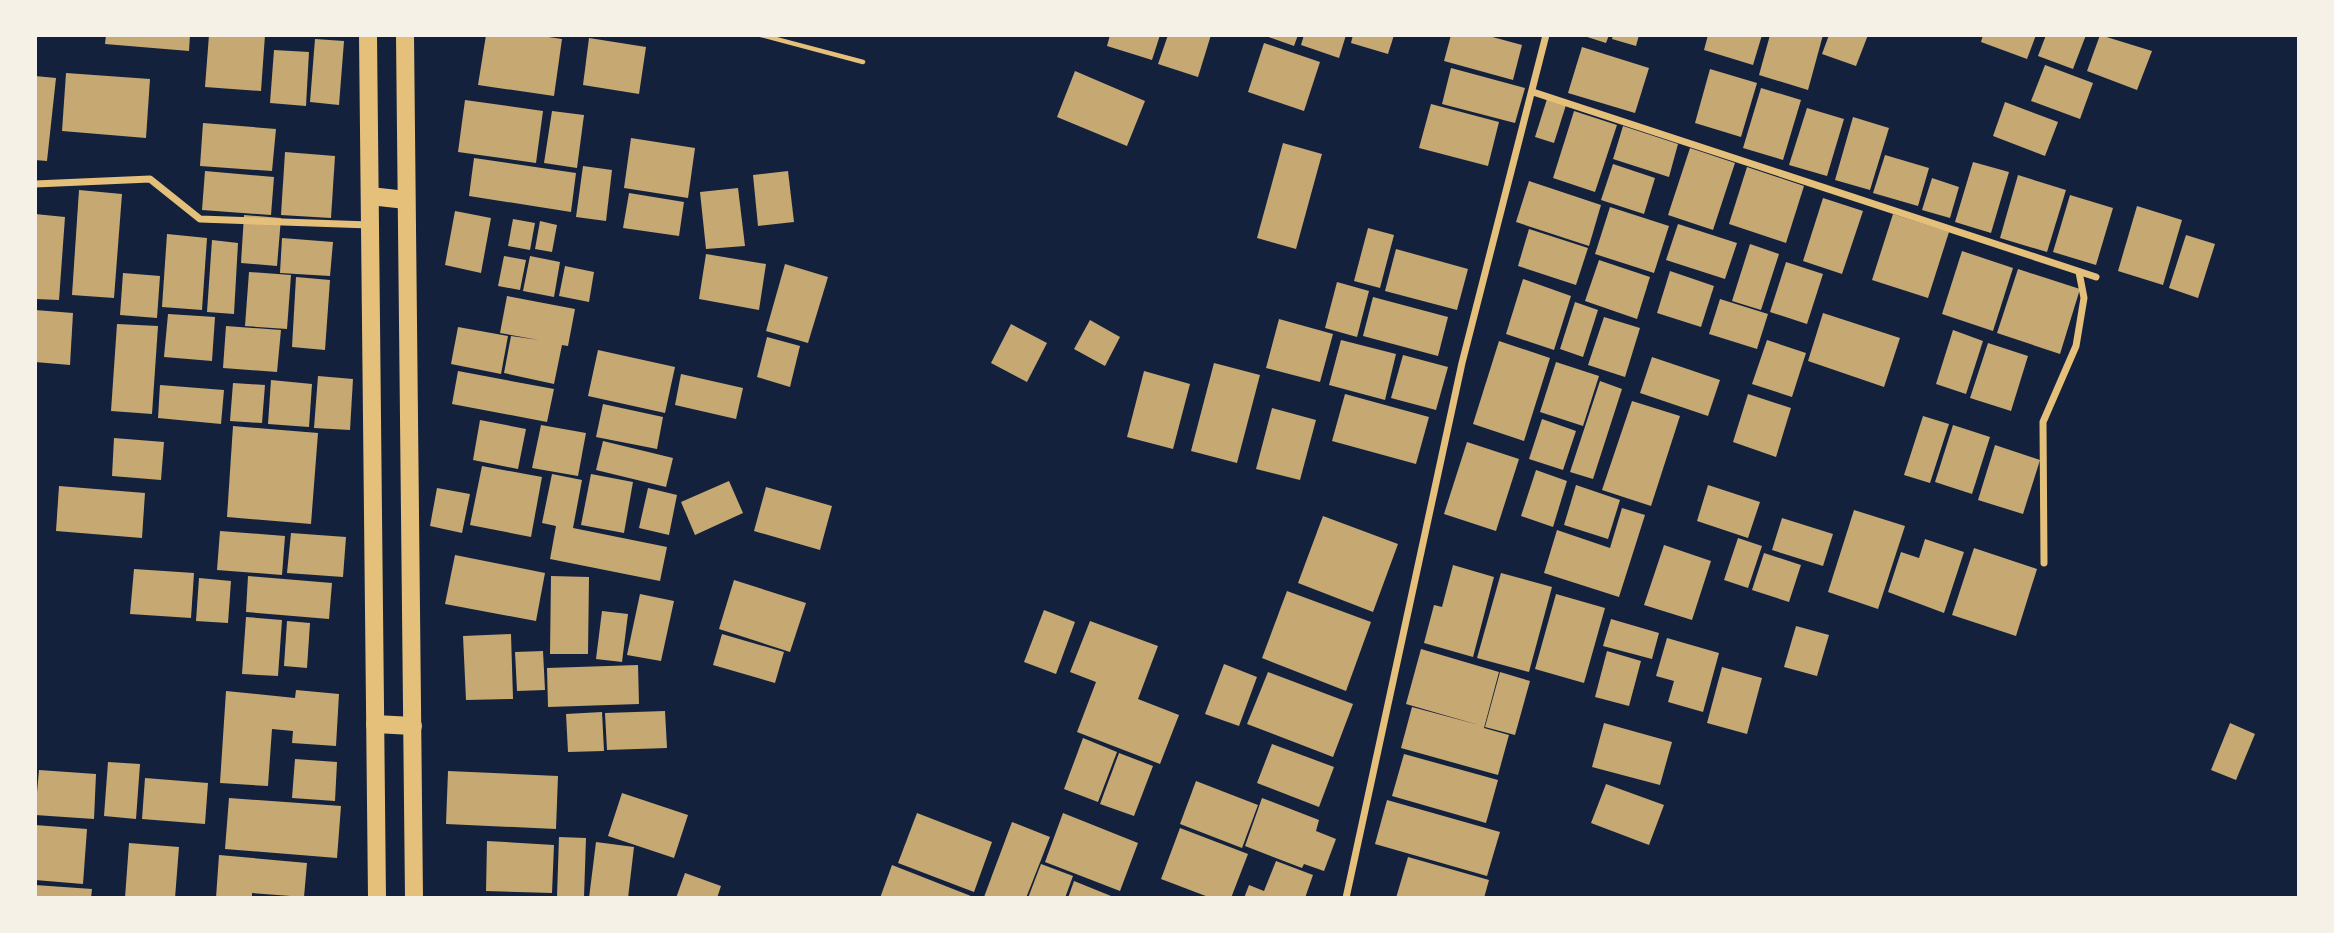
<svg xmlns="http://www.w3.org/2000/svg" width="2334" height="933" viewBox="0 0 2334 933" font-family="Figtree,sans-serif">
  <style>
    .building { fill: #c6a872 }
    .lines { fill: none; stroke-linecap: round; stroke-linejoin: round }
    .path { stroke: #e5c07b; stroke-width: 4.5 }
    .minor { stroke: #e5c07b; stroke-width: 7 }
    .primary { stroke: #e5c07b; stroke-width: 18 }
  </style>
  <rect width="100%" height="100%" fill="#14213d"/>
  <!-- building -->
  <g class="building">
    <polygon points="106,35 190,35 189,51 105,44"/>
    <polygon points="209,35 265,35 261,91 205,87"/>
    <polygon points="486,35 535,35 562,39 554,96 478,85"/>
    <polygon points="1110,35 1160,35 1152,60 1107,46"/>
    <polygon points="1168,35 1211,35 1198,77 1158,64"/>
    <polygon points="1263,35 1298,35 1294,46"/>
    <polygon points="1304,35 1346,35 1339,58 1301,45"/>
    <polygon points="1353,35 1394,35 1388,54 1351,43"/>
    <polygon points="1451,35 1485,35 1522,45 1513,80 1444,61"/>
    <polygon points="1581,35 1609,35 1606,43"/>
    <polygon points="1613,35 1639,35 1636,46 1612,39"/>
    <polygon points="1708,35 1762,35 1753,65 1704,50"/>
    <polygon points="1770,35 1823,35 1808,90 1759,75"/>
    <polygon points="1829,35 1868,35 1856,66 1822,54"/>
    <polygon points="1983,35 2036,35 2027,59 1981,42"/>
    <polygon points="2046,35 2086,35 2073,69 2038,56"/>
    <polygon points="2100,35 2152,51 2137,90 2087,71"/>
    <polygon points="589,38 646,47 639,94 583,85"/>
    <polygon points="315,39 344,41 339,105 310,102"/>
    <polygon points="1264,43 1320,62 1304,111 1248,92"/>
    <polygon points="1582,47 1649,68 1635,113 1568,93"/>
    <polygon points="274,50 309,52 306,106 270,103"/>
    <polygon points="2045,65 2093,83 2080,119 2031,101"/>
    <polygon points="1451,68 1525,88 1515,123 1442,104"/>
    <polygon points="1710,69 1757,83 1741,137 1695,123"/>
    <polygon points="1075,71 1145,101 1127,146 1057,117"/>
    <polygon points="66,73 150,79 146,138 62,131"/>
    <polygon points="35,76 56,78 47,161 35,160"/>
    <polygon points="1761,88 1801,100 1783,160 1743,148"/>
    <polygon points="1547,99 1566,105 1554,143 1535,137"/>
    <polygon points="465,100 543,111 536,163 458,152"/>
    <polygon points="2005,102 2058,122 2045,156 1993,136"/>
    <polygon points="1431,104 1499,122 1488,166 1419,148"/>
    <polygon points="1807,108 1844,119 1827,176 1789,165"/>
    <polygon points="552,111 584,115 577,168 544,163"/>
    <polygon points="1574,111 1617,125 1595,192 1553,178"/>
    <polygon points="1853,117 1889,128 1870,190 1835,180"/>
    <polygon points="203,123 276,129 272,171 200,166"/>
    <polygon points="1623,126 1678,144 1669,177 1613,159"/>
    <polygon points="631,138 695,148 688,198 624,188"/>
    <polygon points="1283,143 1322,154 1296,249 1257,238"/>
    <polygon points="1690,148 1735,163 1713,230 1668,215"/>
    <polygon points="285,152 335,156 331,218 281,215"/>
    <polygon points="1885,155 1929,168 1918,206 1873,193"/>
    <polygon points="474,158 576,173 571,212 469,196"/>
    <polygon points="1973,162 2009,172 1991,233 1955,222"/>
    <polygon points="1613,164 1655,178 1644,214 1601,200"/>
    <polygon points="583,166 612,170 606,221 576,217"/>
    <polygon points="1747,167 1804,186 1786,243 1729,224"/>
    <polygon points="205,171 274,177 271,215 202,210"/>
    <polygon points="788,171 794,222 758,226 753,175"/>
    <polygon points="2018,175 2066,190 2047,252 2000,238"/>
    <polygon points="1932,178 1959,187 1950,218 1922,210"/>
    <polygon points="1529,181 1601,205 1589,246 1516,222"/>
    <polygon points="738,188 745,246 706,249 700,192"/>
    <polygon points="79,190 122,194 114,298 72,295"/>
    <polygon points="629,193 684,202 679,236 623,228"/>
    <polygon points="2070,195 2113,208 2096,265 2053,252"/>
    <polygon points="1823,198 1863,211 1842,274 1803,261"/>
    <polygon points="2137,206 2182,220 2163,285 2118,271"/>
    <polygon points="1610,207 1669,226 1654,273 1595,254"/>
    <polygon points="455,211 491,218 481,273 445,265"/>
    <polygon points="35,214 65,217 59,300 35,299"/>
    <polygon points="1893,214 1949,232 1928,298 1872,280"/>
    <polygon points="244,215 281,218 277,266 241,263"/>
    <polygon points="513,219 535,223 530,250 508,246"/>
    <polygon points="540,221 557,225 552,252 535,249"/>
    <polygon points="1678,224 1737,243 1725,279 1666,260"/>
    <polygon points="1368,228 1394,235 1380,288 1354,281"/>
    <polygon points="1529,229 1588,248 1576,285 1518,266"/>
    <polygon points="167,234 207,238 202,310 162,307"/>
    <polygon points="2186,235 2215,244 2198,298 2169,288"/>
    <polygon points="282,238 333,242 330,276 280,273"/>
    <polygon points="212,240 238,243 234,314 207,312"/>
    <polygon points="1750,244 1779,254 1761,310 1732,301"/>
    <polygon points="1396,249 1468,269 1457,310 1385,291"/>
    <polygon points="1962,251 2013,268 1993,331 1942,314"/>
    <polygon points="706,254 766,264 759,310 699,299"/>
    <polygon points="504,256 526,260 520,290 498,286"/>
    <polygon points="530,256 560,262 554,297 523,291"/>
    <polygon points="1599,260 1650,277 1637,319 1585,301"/>
    <polygon points="1786,262 1823,274 1807,324 1770,312"/>
    <polygon points="785,264 828,277 808,343 766,331"/>
    <polygon points="565,266 594,272 589,302 559,296"/>
    <polygon points="2018,269 2080,289 2060,354 1997,333"/>
    <polygon points="1670,271 1714,286 1701,327 1657,313"/>
    <polygon points="249,272 291,275 287,329 245,326"/>
    <polygon points="123,273 160,276 157,318 120,315"/>
    <polygon points="296,277 330,280 325,350 292,347"/>
    <polygon points="1523,279 1571,296 1554,350 1506,334"/>
    <polygon points="1337,282 1369,291 1357,337 1325,328"/>
    <polygon points="507,296 575,309 568,346 562,345 554,384 504,373 511,336 539,340 500,333"/>
    <polygon points="1373,297 1448,317 1438,356 1363,336"/>
    <polygon points="1720,299 1768,314 1757,349 1709,334"/>
    <polygon points="1575,302 1598,310 1583,357 1560,349"/>
    <polygon points="35,310 73,313 70,365 35,362"/>
    <polygon points="1823,313 1900,338 1884,387 1808,361"/>
    <polygon points="168,314 215,317 212,361 164,357"/>
    <polygon points="1604,317 1640,328 1625,377 1588,365"/>
    <polygon points="1279,319 1333,334 1320,382 1266,368"/>
    <polygon points="1090,320 1120,337 1105,366 1074,349"/>
    <polygon points="117,324 158,326 152,414 111,411"/>
    <polygon points="1011,324 1047,343 1027,382 991,363"/>
    <polygon points="226,326 281,330 277,372 223,368"/>
    <polygon points="458,327 508,336 501,374 451,364"/>
    <polygon points="1953,330 1983,341 1966,394 1936,384"/>
    <polygon points="767,337 800,346 790,387 757,377"/>
    <polygon points="1341,340 1396,354 1385,400 1329,385"/>
    <polygon points="1767,340 1806,353 1792,397 1752,384"/>
    <polygon points="1499,341 1550,358 1524,441 1473,424"/>
    <polygon points="1988,343 2028,356 2011,411 1970,398"/>
    <polygon points="598,350 675,367 665,413 588,396"/>
    <polygon points="1403,355 1448,367 1436,410 1391,398"/>
    <polygon points="1652,357 1720,380 1708,416 1640,393"/>
    <polygon points="1556,362 1599,376 1583,426 1540,412"/>
    <polygon points="1214,363 1260,375 1237,463 1191,451"/>
    <polygon points="458,371 554,389 547,422 452,404"/>
    <polygon points="1144,371 1190,384 1173,449 1127,437"/>
    <polygon points="681,374 743,388 736,419 675,405"/>
    <polygon points="318,376 353,379 350,430 314,428"/>
    <polygon points="271,380 312,384 309,427 268,424"/>
    <polygon points="1600,381 1622,389 1593,479 1570,472"/>
    <polygon points="233,383 265,385 262,423 230,421"/>
    <polygon points="160,385 224,390 221,424 158,418"/>
    <polygon points="1345,394 1429,417 1416,464 1332,441"/>
    <polygon points="1748,394 1791,408 1776,457 1733,442"/>
    <polygon points="1632,401 1680,416 1651,506 1602,490"/>
    <polygon points="603,404 663,417 657,449 596,437"/>
    <polygon points="1272,408 1316,420 1300,480 1256,469"/>
    <polygon points="1923,416 1949,424 1930,483 1904,475"/>
    <polygon points="1542,419 1576,431 1563,470 1529,459"/>
    <polygon points="480,420 526,429 518,469 473,460"/>
    <polygon points="541,425 586,433 578,476 532,468"/>
    <polygon points="1953,425 1990,437 1972,494 1935,482"/>
    <polygon points="233,426 318,433 311,524 227,517"/>
    <polygon points="114,438 164,442 161,480 112,476"/>
    <polygon points="603,441 673,458 666,487 596,470"/>
    <polygon points="1467,442 1519,459 1496,531 1444,514"/>
    <polygon points="1995,445 2040,460 2023,514 1978,500"/>
    <polygon points="482,466 542,477 531,537 470,525"/>
    <polygon points="1536,470 1567,481 1553,527 1521,516"/>
    <polygon points="552,474 582,480 573,528 667,547 660,581 550,559 556,526 542,523"/>
    <polygon points="591,474 633,482 624,533 581,525"/>
    <polygon points="729,481 743,513 695,535 681,502"/>
    <polygon points="1576,485 1620,500 1608,539 1564,525"/>
    <polygon points="1708,485 1760,502 1748,538 1697,521"/>
    <polygon points="59,486 145,493 142,538 56,531"/>
    <polygon points="766,487 832,506 820,550 754,531"/>
    <polygon points="437,488 470,494 462,533 430,526"/>
    <polygon points="648,488 677,495 669,535 639,528"/>
    <polygon points="1622,508 1645,515 1619,597 1544,573 1557,530 1610,548"/>
    <polygon points="1854,510 1905,526 1878,609 1828,592"/>
    <polygon points="1323,516 1398,544 1373,612 1298,583"/>
    <polygon points="1782,518 1833,534 1823,566 1772,550"/>
    <polygon points="220,531 285,536 282,575 217,570"/>
    <polygon points="291,533 346,537 343,577 287,573"/>
    <polygon points="1738,538 1762,546 1748,588 1724,580"/>
    <polygon points="1925,539 1964,552 1944,613 1888,592 1901,552 1919,558"/>
    <polygon points="1664,545 1711,561 1692,620 1644,605"/>
    <polygon points="1974,548 2037,569 2016,636 1952,615"/>
    <polygon points="1764,553 1801,565 1789,602 1752,590"/>
    <polygon points="455,555 545,573 536,621 445,604"/>
    <polygon points="1453,565 1494,577 1473,657 1424,643 1434,605 1442,607"/>
    <polygon points="134,569 194,573 191,618 130,614"/>
    <polygon points="1501,573 1552,587 1529,672 1477,658"/>
    <polygon points="248,576 332,583 329,619 246,612"/>
    <polygon points="551,576 589,577 588,654 550,654"/>
    <polygon points="199,578 231,581 228,623 196,621"/>
    <polygon points="734,580 806,603 790,652 719,629"/>
    <polygon points="1287,591 1371,622 1346,691 1262,658"/>
    <polygon points="640,594 674,601 661,661 627,655"/>
    <polygon points="1556,594 1605,608 1584,683 1535,669"/>
    <polygon points="1044,610 1075,622 1056,674 1024,662"/>
    <polygon points="602,611 628,614 622,662 596,659"/>
    <polygon points="246,617 282,620 278,676 242,674"/>
    <polygon points="1611,619 1659,633 1652,659 1603,646"/>
    <polygon points="287,621 310,623 307,668 284,666"/>
    <polygon points="1090,621 1158,646 1138,699 1179,715 1160,764 1077,732 1096,682 1070,672"/>
    <polygon points="1796,626 1829,635 1817,676 1784,667"/>
    <polygon points="511,634 513,699 466,700 463,636"/>
    <polygon points="722,634 784,652 775,683 713,665"/>
    <polygon points="1667,638 1719,653 1703,712 1668,702 1674,681 1656,676"/>
    <polygon points="1421,649 1499,672 1484,728 1509,735 1498,775 1401,748 1412,707 1479,725 1406,704"/>
    <polygon points="543,651 545,690 517,691 515,652"/>
    <polygon points="1607,651 1641,661 1629,706 1595,697"/>
    <polygon points="1224,664 1257,677 1239,726 1205,714"/>
    <polygon points="638,665 639,704 548,707 547,668"/>
    <polygon points="1722,667 1762,678 1747,734 1707,723"/>
    <polygon points="1268,672 1353,704 1333,757 1247,724"/>
    <polygon points="1500,672 1530,681 1515,735 1485,727"/>
    <polygon points="296,690 339,694 336,746 292,743 293,731 272,729 268,786 220,783 226,691 295,698"/>
    <polygon points="665,711 667,748 607,750 605,713"/>
    <polygon points="602,712 604,751 568,752 566,714"/>
    <polygon points="1604,723 1672,742 1660,785 1592,767"/>
    <polygon points="2230,723 2255,734 2236,780 2211,770"/>
    <polygon points="1083,738 1117,752 1098,802 1064,789"/>
    <polygon points="1272,744 1334,767 1319,807 1257,783"/>
    <polygon points="1119,753 1153,766 1134,816 1100,804"/>
    <polygon points="1404,754 1498,780 1486,823 1392,796"/>
    <polygon points="295,759 337,762 335,801 292,798"/>
    <polygon points="108,762 140,764 136,819 104,816"/>
    <polygon points="39,770 96,774 94,819 35,815"/>
    <polygon points="448,771 558,776 556,829 446,824"/>
    <polygon points="145,778 208,783 205,824 142,819"/>
    <polygon points="1196,781 1258,805 1242,848 1180,824"/>
    <polygon points="1606,784 1664,805 1649,845 1591,823"/>
    <polygon points="622,793 688,815 674,858 608,836"/>
    <polygon points="229,798 341,806 337,858 225,849"/>
    <polygon points="1262,798 1319,820 1316,831 1336,839 1324,871 1304,864 1302,868 1245,846"/>
    <polygon points="1387,800 1500,832 1487,876 1375,844"/>
    <polygon points="917,813 992,842 974,892 898,863"/>
    <polygon points="1063,813 1138,843 1120,891 1045,862"/>
    <polygon points="1012,822 1050,837 1026,898 986,898 984,897"/>
    <polygon points="35,825 87,829 83,884 35,880"/>
    <polygon points="1180,828 1248,854 1231,898 1211,898 1161,879"/>
    <polygon points="559,837 586,838 584,897 557,896"/>
    <polygon points="487,841 554,845 552,893 486,891"/>
    <polygon points="596,842 634,847 628,898 589,898"/>
    <polygon points="129,843 179,847 175,898 125,898"/>
    <polygon points="219,855 307,863 304,897 252,893 252,898 216,898"/>
    <polygon points="1408,857 1489,880 1484,898 1396,898"/>
    <polygon points="1276,861 1313,875 1305,898 1244,898 1249,885 1264,891"/>
    <polygon points="1041,864 1073,876 1065,898 1028,898"/>
    <polygon points="892,865 976,898 880,898"/>
    <polygon points="685,873 721,886 717,898 676,898"/>
    <polygon points="1074,881 1116,898 1068,898"/>
    <polygon points="35,885 92,889 91,898 35,898"/>
  </g>
  <g class="lines">
    <!-- path -->
    <polyline class="path" points="761,35 863,62"/>
    <!-- minor -->
    <g class="minor">
      <polyline points="1533,92 2096,277"/>
      <polyline points="35,184 150,179 200,219 370,225"/>
      <polyline points="2044,563 2043,422 2076,346 2084,298 2079,272"/>
      <polyline points="1346,898 1462,363 1546,35"/>
    </g>
    <!-- primary -->
    <g class="primary">
      <polyline points="368,35 377,898"/>
      <polyline points="405,35 414,898"/>
      <polyline points="370,196 406,200"/>
      <polyline points="375,724 413,726"/>
    </g>
  </g>
  <!-- border -->
  <rect width="2334" height="933" fill="none" stroke="#f6f1e7" stroke-width="74"/>
</svg>
